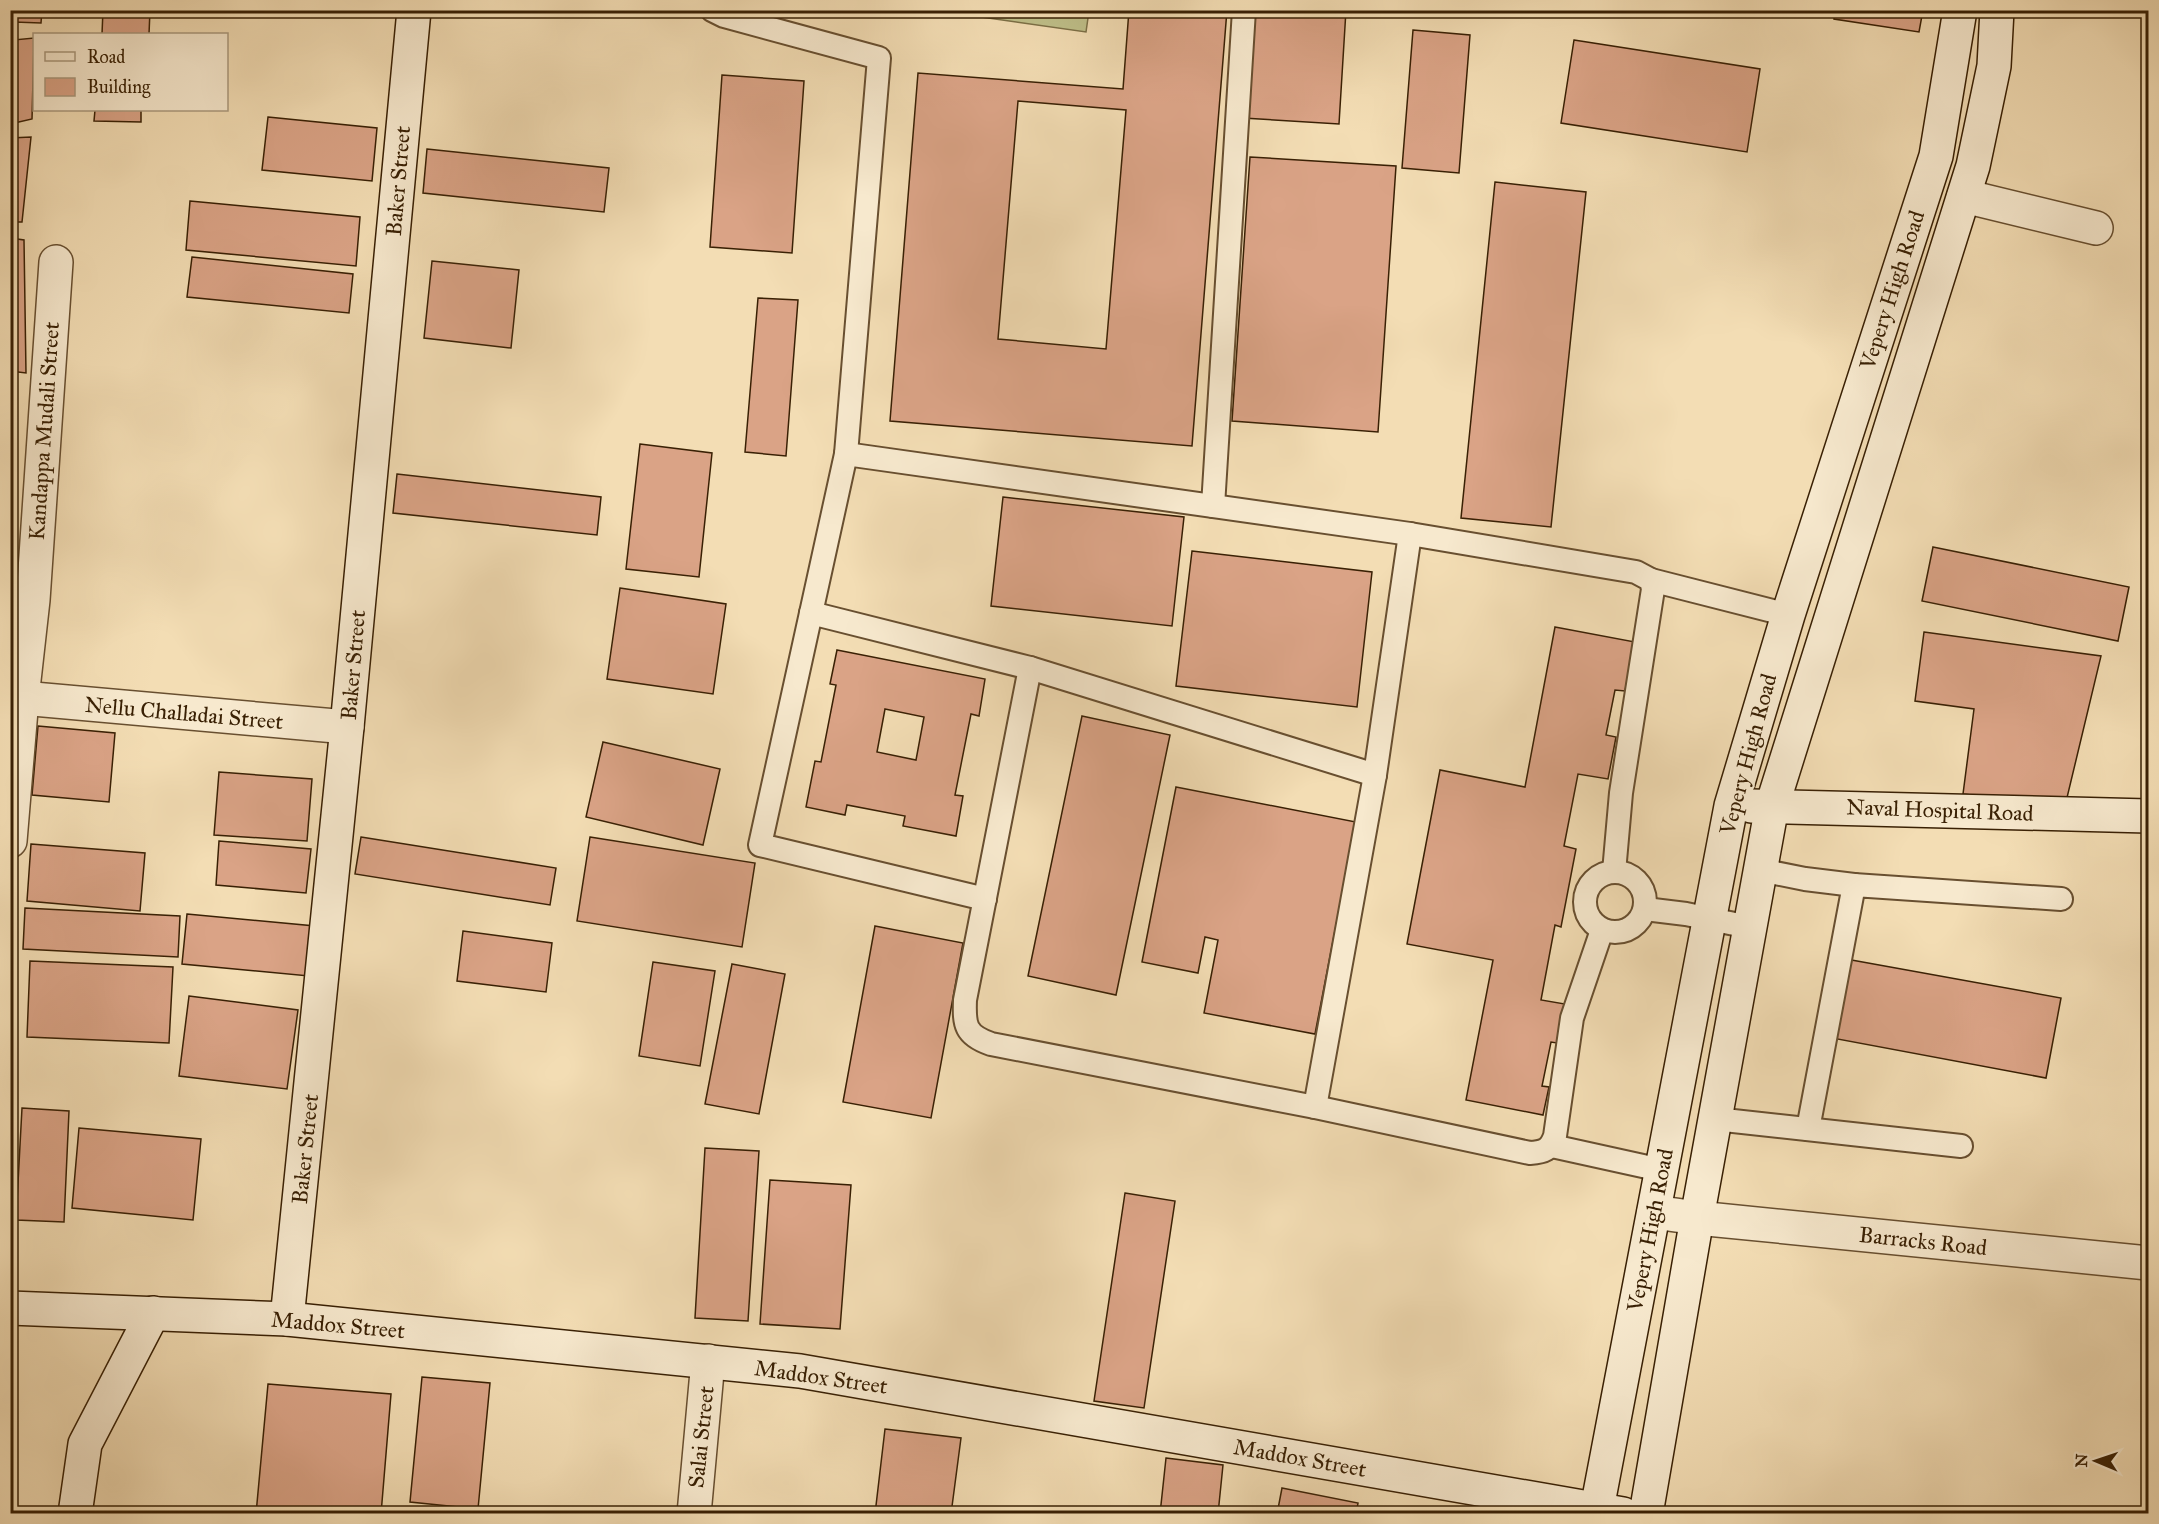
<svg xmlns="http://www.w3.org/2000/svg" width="2159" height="1524" viewBox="0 0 2159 1524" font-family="'IM FELL Great Primer',serif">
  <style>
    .green { fill: #bfc08a; stroke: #7c7047; stroke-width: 1.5 }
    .building { fill: #daa386; stroke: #392004; stroke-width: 1.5; fill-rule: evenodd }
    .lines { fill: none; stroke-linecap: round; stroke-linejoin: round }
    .lane-casing { stroke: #684f30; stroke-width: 26 }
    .street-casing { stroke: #684f30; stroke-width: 36 }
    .secondary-casing { stroke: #392004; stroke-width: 36 }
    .lane { stroke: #f7e9ce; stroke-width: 22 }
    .street { stroke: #f7e9ce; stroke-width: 33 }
    .secondary { stroke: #f7e9ce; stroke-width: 33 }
    .labels { text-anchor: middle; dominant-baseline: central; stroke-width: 4.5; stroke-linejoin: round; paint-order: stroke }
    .street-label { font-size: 22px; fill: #392004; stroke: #f7e9ce }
  </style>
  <rect width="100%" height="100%" fill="#f3ddb4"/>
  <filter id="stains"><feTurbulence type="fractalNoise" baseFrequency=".00333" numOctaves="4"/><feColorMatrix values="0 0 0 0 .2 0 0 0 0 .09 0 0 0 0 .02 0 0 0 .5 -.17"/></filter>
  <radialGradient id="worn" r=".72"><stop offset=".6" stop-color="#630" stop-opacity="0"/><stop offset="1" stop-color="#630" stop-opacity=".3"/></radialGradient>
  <!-- green -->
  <polygon class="green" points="939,11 1089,11 1086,32"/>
  <!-- building -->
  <g class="building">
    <polygon points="10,10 42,10 41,23 14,22 14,40 34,38 34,42 32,119 10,124"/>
    <polygon points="103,10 150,10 149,34 102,34"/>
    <path d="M1129 10H1227L1192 446 890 421 918 73 1123 89ZM1018 101 1126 110 1106 349 998 339Z"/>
    <polygon points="1249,10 1346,10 1339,124 1243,118"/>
    <polygon points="1770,10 1812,10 1812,16"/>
    <polygon points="1835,10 1923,10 1919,32 1834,19"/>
    <polygon points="1413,30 1470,35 1459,173 1402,168"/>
    <polygon points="1574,40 1760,69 1747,152 1561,123"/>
    <polygon points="722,75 804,81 792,253 710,247"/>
    <polygon points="95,110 141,110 141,122 94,121"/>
    <polygon points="268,117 377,128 372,181 262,170"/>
    <polygon points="31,137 22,222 10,222 10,138"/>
    <polygon points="427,149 609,168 604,212 423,193"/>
    <polygon points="1250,157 1396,166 1378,432 1232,421"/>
    <polygon points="1495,182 1586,192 1551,527 1461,518"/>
    <polygon points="190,201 360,217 356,266 186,250"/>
    <polygon points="10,238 24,240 26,373 10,371"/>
    <polygon points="192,257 353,274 349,313 187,297"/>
    <polygon points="432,261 519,270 511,348 424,338"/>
    <polygon points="758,298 798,300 786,456 745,452"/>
    <polygon points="640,444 712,453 699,577 626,569"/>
    <polygon points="397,474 601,497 597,535 393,513"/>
    <polygon points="1003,497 1184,517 1172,626 991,606"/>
    <polygon points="1933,547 2129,587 2118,641 1922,601"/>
    <polygon points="1192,551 1372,572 1357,707 1176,686"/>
    <polygon points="620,588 726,604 713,694 607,679"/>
    <polygon points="1555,627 1635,642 1625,691 1615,690 1606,735 1616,737 1608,779 1578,774 1564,846 1576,849 1561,927 1555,925 1541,1000 1565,1004 1557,1043 1551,1042 1542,1086 1549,1087 1543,1115 1466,1100 1493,960 1407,944 1440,770 1525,787"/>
    <polygon points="1924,632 2101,656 2065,806 1963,794 1974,709 1915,701"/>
    <path d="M837 650 985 679 979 716 971 714 955 795 963 796 956 836 903 826 905 816 847 805 845 815 806 807 815 761 821 762 836 685 830 684ZM885 709 924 717 916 760 877 752Z"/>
    <polygon points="1082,716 1170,735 1116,995 1028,976"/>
    <polygon points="38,726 115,733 109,802 32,795"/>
    <polygon points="603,742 720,769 703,845 586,817"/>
    <polygon points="219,772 312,779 307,841 214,835"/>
    <polygon points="1176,787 1356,822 1315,1034 1204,1013 1218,940 1205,937 1198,973 1142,962"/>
    <polygon points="361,837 556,868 550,905 355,874"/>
    <polygon points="590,837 755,863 742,947 577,921"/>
    <polygon points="219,841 311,849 306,893 216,885"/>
    <polygon points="31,844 145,853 140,911 27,901"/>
    <polygon points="25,908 180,916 178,957 23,949"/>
    <polygon points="187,914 315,926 309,976 182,964"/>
    <polygon points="875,926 963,943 931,1118 843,1102"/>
    <polygon points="463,931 552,943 546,992 457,981"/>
    <polygon points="1846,959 2061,998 2046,1078 1832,1038"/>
    <polygon points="30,961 173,967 169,1043 27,1037"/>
    <polygon points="653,962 715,971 700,1066 639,1056"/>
    <polygon points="732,964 785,974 759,1114 705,1104"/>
    <polygon points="189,996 298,1010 287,1089 179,1076"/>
    <polygon points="22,1108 69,1111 64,1222 16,1220"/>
    <polygon points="79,1128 201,1139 193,1220 72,1208"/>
    <polygon points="705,1148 759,1151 748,1321 695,1318"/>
    <polygon points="770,1180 851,1185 840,1329 760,1324"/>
    <polygon points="1125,1193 1175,1201 1144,1408 1094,1401"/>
    <polygon points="422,1377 490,1383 478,1509 410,1502"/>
    <polygon points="268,1384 391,1394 381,1514 256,1514"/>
    <polygon points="885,1429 961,1438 951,1514 875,1514"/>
    <polygon points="1166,1458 1223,1465 1218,1514 1160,1514"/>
    <polygon points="1282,1488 1358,1503 1356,1514 1277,1514"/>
  </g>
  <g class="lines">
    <defs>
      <g id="lane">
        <polyline points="712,10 724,16 879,58 846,454 760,845 985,899"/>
        <polyline points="846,454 1410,534 1636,572 1651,580 1653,589 1621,793 1614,872"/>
        <polyline points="1213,506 1244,10"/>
        <polyline points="1651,580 1788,615"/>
        <polyline points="811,613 1030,668 1375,775"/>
        <path d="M1030 668 965 1000C964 1025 965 1035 991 1044L1315 1107 1530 1153C1544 1152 1550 1150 1555 1136L1572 1018 1602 930"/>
        <polyline points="1760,870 1805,879 1854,885"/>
        <circle cx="1615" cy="902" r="30"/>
        <polyline points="1645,909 1686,914 1749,927"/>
        <polyline points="1315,1107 1375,775 1410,534"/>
        <polyline points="1715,1119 1961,1146"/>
        <polyline points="1808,1129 1854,885 2061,899"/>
        <polyline points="1552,1146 1661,1170"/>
      </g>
      <g id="street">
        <polyline points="1964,196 2096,228"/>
        <polyline points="22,698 347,727"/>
        <polyline points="10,841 22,698 33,600 56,262"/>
        <polyline points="1654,1212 1697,1218 2148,1263"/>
        <polyline points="694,1514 708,1361"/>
      </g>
      <g id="secondary">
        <polyline points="1751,806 2148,816"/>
        <polyline points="10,1308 287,1319 800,1371 1623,1514"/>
        <polyline points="287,1319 347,727 414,10"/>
        <polyline points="75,1514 85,1444 153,1313"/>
        <polyline points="1596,1514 1731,806 1788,615 1936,156 1960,10"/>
        <polyline points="1646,1514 1697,1218 1772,806 1973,166 1994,66 1997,10"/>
      </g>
    </defs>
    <!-- lane casing -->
    <use href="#lane" class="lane-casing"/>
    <!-- street casing -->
    <use href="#street" class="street-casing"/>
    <!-- secondary casing -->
    <use href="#secondary" class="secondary-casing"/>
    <!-- lane -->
    <use href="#lane" class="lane"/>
    <!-- street -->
    <use href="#street" class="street"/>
    <!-- secondary -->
    <use href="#secondary" class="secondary"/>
  </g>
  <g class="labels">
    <!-- street labels -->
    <g class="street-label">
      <text transform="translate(398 181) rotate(-85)">Baker Street</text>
      <text transform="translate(1892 290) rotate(-72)">Vepery High Road</text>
      <text transform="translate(44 431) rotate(-86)">Kandappa Mudali Street</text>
      <text transform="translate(353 665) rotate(-85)">Baker Street</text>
      <text transform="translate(184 713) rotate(5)">Nellu Challadai Street</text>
      <text transform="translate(1748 754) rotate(-75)">Vepery High Road</text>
      <text transform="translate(1940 810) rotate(2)">Naval Hospital Road</text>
      <text transform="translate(305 1149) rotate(-84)">Baker Street</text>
      <text transform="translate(1650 1230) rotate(-79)">Vepery High Road</text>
      <text transform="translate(1923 1241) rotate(6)">Barracks Road</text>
      <text transform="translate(338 1325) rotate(5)">Maddox Street</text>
      <text transform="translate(821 1377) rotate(8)">Maddox Street</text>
      <text transform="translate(701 1437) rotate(-84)">Salai Street</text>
      <text transform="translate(1300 1458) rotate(10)">Maddox Street</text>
    </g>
  </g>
  <!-- margin -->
  <rect width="2159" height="1524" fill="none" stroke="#f3ddb4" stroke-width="36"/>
  <rect x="12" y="12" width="2135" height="1500" fill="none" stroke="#392004" stroke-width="3"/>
  <rect x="18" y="18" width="2123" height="1488" fill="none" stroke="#392004" stroke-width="1.5"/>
  <!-- legend -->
  <rect x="33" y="33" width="195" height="78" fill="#f7e9ce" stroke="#ab997d" stroke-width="1.5"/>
  <rect x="45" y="52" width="30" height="9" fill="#f7e9ce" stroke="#ab997d" stroke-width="1.5"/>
  <text x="87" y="63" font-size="18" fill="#392004">Road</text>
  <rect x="45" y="78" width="30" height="18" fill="#daa386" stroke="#ab997d" stroke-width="1.5"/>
  <text x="87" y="93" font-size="18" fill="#392004">Building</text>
  <!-- north arrow -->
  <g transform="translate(2096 1461) rotate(272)" stroke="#f7e9ce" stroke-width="4.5" paint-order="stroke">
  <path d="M0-4.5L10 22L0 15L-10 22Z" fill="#392004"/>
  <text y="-9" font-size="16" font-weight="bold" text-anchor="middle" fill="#392004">N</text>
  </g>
  <rect width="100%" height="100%" filter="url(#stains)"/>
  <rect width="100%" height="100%" fill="url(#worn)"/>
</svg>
